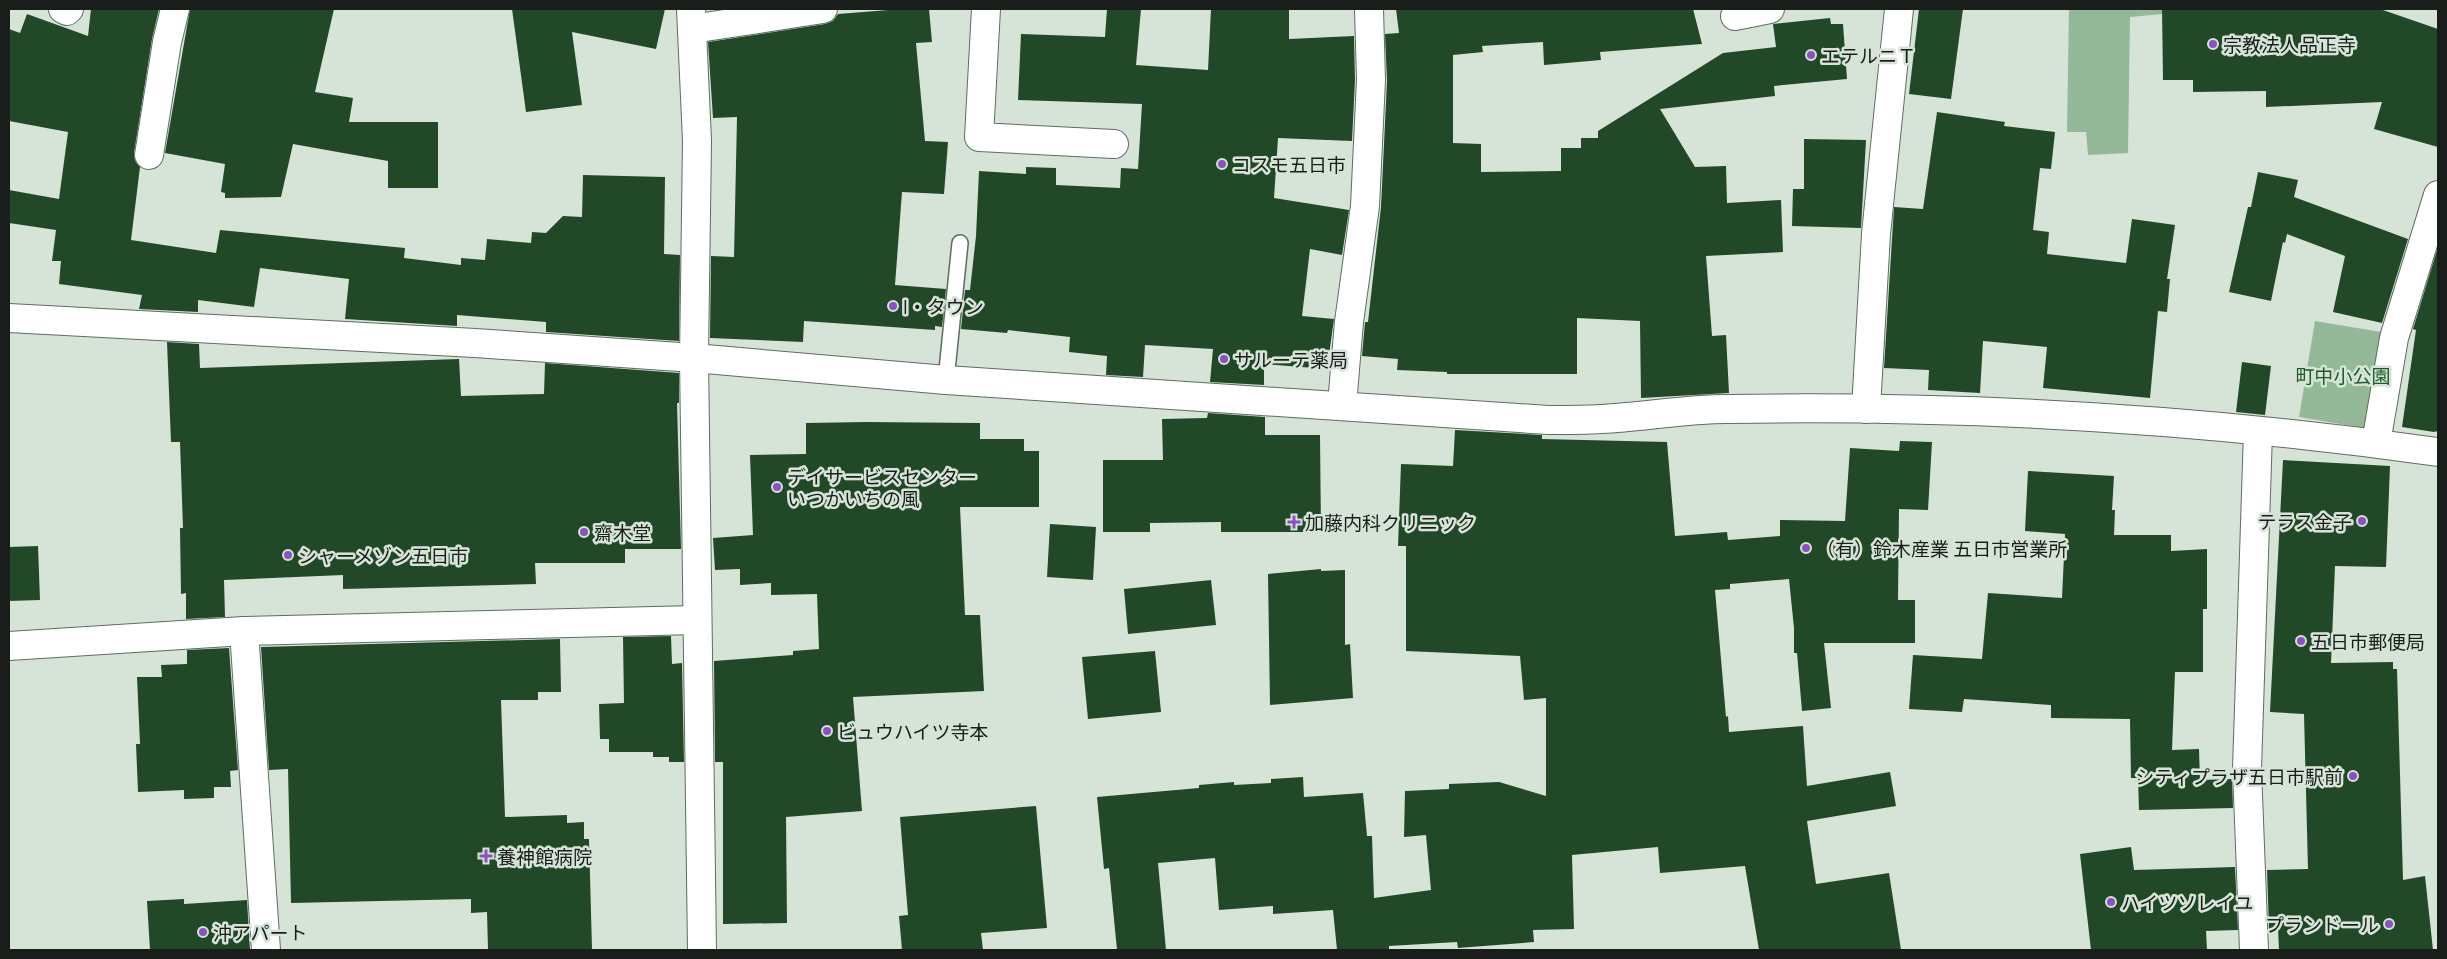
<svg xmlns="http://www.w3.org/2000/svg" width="2447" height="959" viewBox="0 0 2447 959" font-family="'Titillium Web','Noto Sans JP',sans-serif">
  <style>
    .green { fill: #94b998 }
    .building { fill: #214928 }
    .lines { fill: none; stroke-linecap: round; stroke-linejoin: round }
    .service-casing { stroke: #5f6c60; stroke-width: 18 }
    .minor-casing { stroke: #5f6c60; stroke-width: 30 }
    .service { stroke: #fff; stroke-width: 15 }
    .minor { stroke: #fff; stroke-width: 28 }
    .poi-dot { fill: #8e4ec4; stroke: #d6e4d7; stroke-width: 2 }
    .labels { text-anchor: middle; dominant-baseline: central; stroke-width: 5; stroke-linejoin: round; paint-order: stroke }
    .poi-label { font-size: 19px; fill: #191e1a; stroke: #d6e4d7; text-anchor: start }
    .park-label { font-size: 19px; fill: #1a5b29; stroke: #d6e4d7 }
  </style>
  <rect width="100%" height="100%" fill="#d6e4d7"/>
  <!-- green -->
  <g class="green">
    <polygon points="2069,9 2162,9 2162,14 2130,17 2128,153 2088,155 2086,132 2067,132"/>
    <polygon points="2315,321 2387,333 2371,423 2364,428 2299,417"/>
  </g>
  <!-- building -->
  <g class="building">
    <polygon points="91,9 159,9 152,39 134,153 135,161 140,167 131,240 216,253 220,230 405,248 404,258 461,265 461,258 485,260 487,239 531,243 532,232 546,233 563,216 582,217 583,175 665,177 664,254 680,255 679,341 546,332 546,322 457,315 457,326 345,319 349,279 260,268 254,307 198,300 198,312 139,309 142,295 59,284 61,261 52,261 56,230 9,223 9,190 59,199 68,132 9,121 9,29 20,33 27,14 88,36"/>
    <polygon points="190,9 334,9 315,92 353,98 349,122 438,122 438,188 388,188 388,161 293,144 281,197 225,198 225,193 221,192 225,164 165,153"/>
    <polygon points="512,9 665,9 656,49 572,32 582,105 526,112"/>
    <polygon points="901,9 929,9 932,42 916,43 925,141 948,142 944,194 902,192 895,285 946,289 942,327 935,326 935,330 804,321 803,342 710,338 711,256 734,257 737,117 713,118 708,42 825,24 833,21 838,14"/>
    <polygon points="1107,9 1141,9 1136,65 1208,70 1211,9 1289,9 1289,39 1354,36 1355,80 1352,141 1278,138 1274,198 1349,210 1342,255 1310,249 1302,316 1334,319 1327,369 1264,364 1264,385 1210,382 1213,349 1145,345 1143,377 1106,375 1107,356 1069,352 1070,337 1008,330 1007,333 961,329 965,290 970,290 976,236 979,171 1026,174 1026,167 1056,168 1056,185 1120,188 1121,168 1138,169 1142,104 1018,100 1021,34 1105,37"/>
    <polygon points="1396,9 1693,9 1702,44 1600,52 1601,60 1544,65 1543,42 1482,46 1483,52 1453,55 1453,143 1481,144 1481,172 1561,171 1561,148 1581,148 1581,138 1598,138 1598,131 1723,53 1776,47 1773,24 1830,18 1831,24 1843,24 1847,79 1774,86 1775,96 1660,109 1695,167 1726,166 1727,203 1781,200 1783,252 1706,256 1712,336 1726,335 1729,393 1641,398 1640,321 1577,318 1577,374 1447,374 1447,372 1397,370 1398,359 1362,356 1365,322 1368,322 1381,207 1387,81 1385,34 1399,33"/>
    <polygon points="1919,9 1963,9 1951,99 1909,94"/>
    <polygon points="2162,9 2380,9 2438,29 2438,147 2374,129 2382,102 2266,107 2266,91 2193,92 2193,80 2163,80"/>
    <polygon points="1937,112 2005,122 2004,126 2055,132 2051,169 2040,168 2033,230 2049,232 2047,254 2126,263 2132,219 2175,225 2167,279 2170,279 2167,312 2158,311 2150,398 2043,388 2047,347 1983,341 1980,393 1928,390 1929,370 1884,368 1894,207 1923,209"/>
    <polygon points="1804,139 1866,140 1861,228 1792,226 1793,189 1804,189"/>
    <polygon points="2258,172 2298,180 2294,197 2408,239 2382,323 2333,312 2345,256 2287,234 2285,243 2283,242 2271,301 2229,292 2248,207 2251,207"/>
    <polygon points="2437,250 2438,431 2434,432 2402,427 2416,330 2413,329"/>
    <polygon points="167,342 199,344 200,368 459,359 461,396 544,394 545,363 679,373 679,403 677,403 681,549 625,549 625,563 535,563 536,584 343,589 343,575 224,580 225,617 186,619 186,593 181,594 180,528 183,528 180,442 171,442"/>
    <polygon points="2242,362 2271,366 2265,415 2236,412"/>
    <polygon points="1208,413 1265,417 1265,435 1320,435 1321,532 1221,532 1221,522 1150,523 1150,532 1103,532 1103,460 1163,460 1162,419 1207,418"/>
    <polygon points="866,422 980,423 980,439 1024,439 1024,451 1039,451 1039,507 960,507 965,615 980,615 984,691 853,697 862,811 786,817 787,923 723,924 723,762 715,762 714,661 793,655 793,651 819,649 817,594 771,595 771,583 740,585 740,569 715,570 713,538 753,535 750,455 806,454 806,423"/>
    <polygon points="1455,430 1542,435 1542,439 1667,442 1675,536 1727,532 1728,540 1780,536 1780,520 1845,521 1850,448 1899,451 1900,441 1932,442 1928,510 1899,509 1898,600 1915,600 1915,643 1824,643 1831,708 1802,711 1797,653 1794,653 1794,628 1789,579 1730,584 1730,589 1715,590 1726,717 1728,716 1729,732 1803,726 1807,786 1890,772 1896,806 1807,821 1816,884 1889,873 1901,950 1759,950 1745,866 1660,873 1658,847 1572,855 1574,929 1533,930 1534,942 1458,948 1457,942 1389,946 1389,950 1337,950 1333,910 1273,914 1273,906 1219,910 1215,858 1158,863 1166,950 1117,950 1109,868 1104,869 1097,797 1199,788 1199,785 1234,782 1234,785 1271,783 1271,779 1303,777 1304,797 1363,793 1367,836 1372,836 1374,898 1431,890 1426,835 1404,837 1405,791 1449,789 1449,784 1499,782 1546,796 1546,698 1524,700 1520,656 1406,651 1406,546 1398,546 1401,464 1453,466"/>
    <polygon points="2283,460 2390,466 2386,567 2335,566 2331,663 2393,662 2393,669 2397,669 2403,880 2425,876 2433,950 2279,950 2278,929 2269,929 2267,870 2308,869 2304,714 2270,712"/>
    <polygon points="2028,471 2114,476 2112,510 2115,510 2114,535 2171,535 2171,551 2207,549 2207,609 2203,609 2203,672 2175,672 2172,750 2199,749 2200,780 2232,779 2233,808 2139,810 2138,778 2131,778 2130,719 2051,718 2051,705 1964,699 1962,712 1909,709 1913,655 1982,659 1988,593 2062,598 2065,534 2025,531"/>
    <polygon points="1050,524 1096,527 1093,580 1047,577"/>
    <polygon points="38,546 40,600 9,601 9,547"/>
    <polygon points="1321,569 1321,571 1345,570 1345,645 1350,644 1353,698 1270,705 1268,574"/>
    <polygon points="1211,580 1216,625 1128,634 1124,589"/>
    <polygon points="671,636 672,664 682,663 684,762 669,762 669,757 653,757 653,752 609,752 609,739 600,739 599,704 624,703 623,637"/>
    <polygon points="560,639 561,692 538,692 538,700 501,700 505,817 567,815 567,823 584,822 584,839 589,839 592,949 488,950 487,912 471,913 471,899 291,903 288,769 269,770 261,647"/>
    <polygon points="229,648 238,770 230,771 231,787 214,787 214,798 184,799 184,790 138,792 136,744 140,744 137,677 162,677 161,665 187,664 187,650"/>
    <polygon points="1155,651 1161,712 1088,719 1082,657"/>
    <polygon points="1036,806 1047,928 981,933 983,950 902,950 899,916 908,915 900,817"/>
    <polygon points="2131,847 2134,870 2235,867 2238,930 2206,931 2207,950 2091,950 2080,854"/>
    <polygon points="184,899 184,904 247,900 250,950 150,950 147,901"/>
  </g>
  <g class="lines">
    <defs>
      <polyline id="service" points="946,380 960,243"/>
      <g id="minor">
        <polyline points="63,9 67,11 69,9"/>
        <polyline points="691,9 697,141 694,358 702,950"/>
        <polyline points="986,9 979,137 1114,144"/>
        <polyline points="1735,16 1770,9"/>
        <polyline points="692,29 823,9"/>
        <polyline points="149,155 167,42 175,9"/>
        <path d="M9 318 475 343 694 358 946 380 1548 420C1566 420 1584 420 1601 419 1643 417 1685 409 1727 409 1964 405 2204 419 2438 452"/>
        <polyline points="1342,405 1349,322 1365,206 1371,80 1369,9"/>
        <polyline points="1866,409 1876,234 1899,9"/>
        <polyline points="2376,443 2394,338 2438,195"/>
        <polyline points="244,631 266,950"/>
        <polyline points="9,646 244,631 696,620"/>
        <polyline points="2254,950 2247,769 2258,432"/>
      </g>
    </defs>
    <!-- service casing -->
    <use href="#service" class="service-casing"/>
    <!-- minor casing -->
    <use href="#minor" class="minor-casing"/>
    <!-- service -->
    <use href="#service" class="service"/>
    <!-- minor -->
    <use href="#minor" class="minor"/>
  </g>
  <!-- markers -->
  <g class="poi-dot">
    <circle cx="2213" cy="44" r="5"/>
    <circle cx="1811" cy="55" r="5"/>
    <circle cx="1222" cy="164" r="5"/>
    <circle cx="893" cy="306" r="5"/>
    <circle cx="1224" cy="359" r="5"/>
    <circle cx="777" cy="487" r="5"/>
    <circle cx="2362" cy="521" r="5"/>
    <path d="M1291.5 514.5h5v5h5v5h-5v5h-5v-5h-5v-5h5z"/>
    <circle cx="584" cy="532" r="5"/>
    <circle cx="1806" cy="548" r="5"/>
    <circle cx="288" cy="555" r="5"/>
    <circle cx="2301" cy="641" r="5"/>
    <circle cx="827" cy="731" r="5"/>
    <circle cx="2353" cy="776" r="5"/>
    <path d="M483.5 848.5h5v5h5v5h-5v5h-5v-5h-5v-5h5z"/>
    <circle cx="2111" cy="902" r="5"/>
    <circle cx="2389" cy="924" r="5"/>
    <circle cx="203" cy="932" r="5"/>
  </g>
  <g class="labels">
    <!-- poi labels -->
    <g class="poi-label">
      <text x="2223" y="44">宗教法人品正寺</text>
      <text x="1821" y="55">エテルニＴ</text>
      <text x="1232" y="164">コスモ五日市</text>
      <text x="903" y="306">I・タウン</text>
      <text x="1234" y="359">サルーテ薬局</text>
      <text x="787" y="476">デイサービスセンター<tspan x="787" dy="22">いつかいちの風</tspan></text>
      <text x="2352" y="521" text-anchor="end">テラス金子</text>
      <text x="1305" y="522">加藤内科クリニック</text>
      <text x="594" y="532">齋木堂</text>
      <text x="1816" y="548">（有）鈴木産業 五日市営業所</text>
      <text x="298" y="555">シャーメゾン五日市</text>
      <text x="2311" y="641">五日市郵便局</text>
      <text x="837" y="731">ビュウハイツ寺本</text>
      <text x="2343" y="776" text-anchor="end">シティプラザ五日市駅前</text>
      <text x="497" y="856">養神館病院</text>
      <text x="2121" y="902">ハイツソレイユ</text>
      <text x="2379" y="924" text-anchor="end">プランドール</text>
      <text x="213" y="932">沖アパート</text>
    </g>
    <!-- park labels -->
    <g class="park-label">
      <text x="2343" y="375">町中小公園</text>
    </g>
  </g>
  <!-- border -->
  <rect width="2447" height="959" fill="none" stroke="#191e1a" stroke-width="20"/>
</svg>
